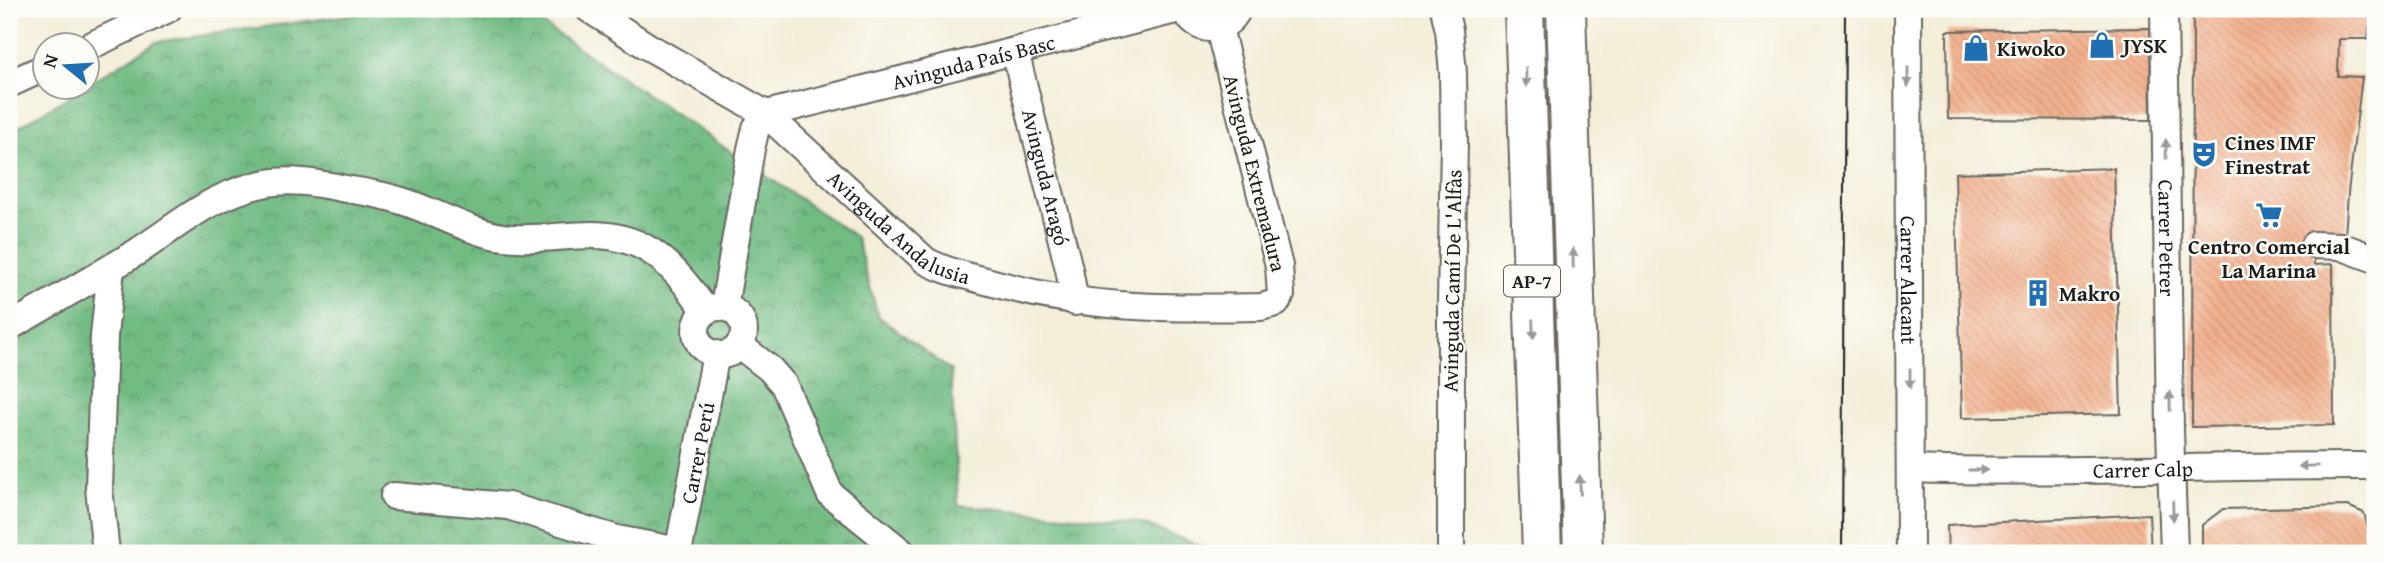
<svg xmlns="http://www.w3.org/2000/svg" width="2384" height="562" viewBox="0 0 2384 562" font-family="'Gentium Book Plus',serif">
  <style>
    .forest { fill: url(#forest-crowns); stroke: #476c50; stroke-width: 2 }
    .building { fill: url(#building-back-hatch) }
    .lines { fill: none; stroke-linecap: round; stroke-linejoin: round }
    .minor-casing { stroke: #68665e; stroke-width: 30 }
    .highway-casing { stroke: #68665e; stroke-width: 42 }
    .minor { stroke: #fff; stroke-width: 26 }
    .highway { stroke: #fff; stroke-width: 38 }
    .tram { stroke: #1c1c1c; stroke-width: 2 }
    .oneway { fill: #999 }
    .labels { text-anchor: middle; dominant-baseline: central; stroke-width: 5; stroke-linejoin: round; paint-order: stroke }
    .shield { fill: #fdfcf7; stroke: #605f5e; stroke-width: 2 }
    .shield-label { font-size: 19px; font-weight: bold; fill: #1c1c1c }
    .poi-label { font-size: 21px; font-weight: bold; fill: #1c1c1c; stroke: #fdfcf7; text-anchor: start }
    .street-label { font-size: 21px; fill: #1c1c1c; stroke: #fdfcf7 }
  </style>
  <defs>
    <pattern id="forest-crowns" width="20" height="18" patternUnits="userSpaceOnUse" patternTransform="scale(1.75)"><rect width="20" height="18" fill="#72bc84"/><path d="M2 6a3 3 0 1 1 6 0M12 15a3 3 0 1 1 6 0" fill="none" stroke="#5d986b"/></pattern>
    <pattern id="building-back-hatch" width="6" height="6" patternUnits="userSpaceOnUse" patternTransform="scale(1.75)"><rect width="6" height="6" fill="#f3b18e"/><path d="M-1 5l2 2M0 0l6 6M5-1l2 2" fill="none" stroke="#d0987a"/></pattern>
  </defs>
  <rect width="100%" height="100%" fill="#fdfcf7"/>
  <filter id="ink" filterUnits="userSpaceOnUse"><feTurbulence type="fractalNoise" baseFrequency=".0143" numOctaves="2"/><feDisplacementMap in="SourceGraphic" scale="14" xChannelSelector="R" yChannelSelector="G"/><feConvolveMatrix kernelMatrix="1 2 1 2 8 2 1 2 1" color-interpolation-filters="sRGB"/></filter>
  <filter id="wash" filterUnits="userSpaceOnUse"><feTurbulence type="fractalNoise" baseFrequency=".00686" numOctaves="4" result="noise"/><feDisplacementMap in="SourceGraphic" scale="28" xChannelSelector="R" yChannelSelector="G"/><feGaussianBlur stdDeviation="1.57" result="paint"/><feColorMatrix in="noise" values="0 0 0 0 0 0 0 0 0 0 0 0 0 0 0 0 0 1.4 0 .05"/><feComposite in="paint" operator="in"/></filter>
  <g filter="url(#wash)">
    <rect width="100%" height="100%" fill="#f4eed9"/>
    <!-- forest -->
    <polygon class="forest" points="392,9 521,9 856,237 878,316 951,371 958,505 1137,522 1219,553 9,553 9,133 83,88 88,88 88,84 156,42"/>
    <g id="blocks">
      <!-- building -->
      <g class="building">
        <polygon points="2193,9 2372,9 2368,39 2339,39 2338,76 2362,77 2348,193 2345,237 2314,238 2314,265 2333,264 2334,425 2192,427"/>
        <polygon points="2150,28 2151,120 1948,119 1947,31"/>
        <polygon points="2114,168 2121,414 1962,418 1955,173"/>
        <polygon points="2348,506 2364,513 2375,553 2202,553 2202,525 2223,509"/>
        <polygon points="2149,514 2151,553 1948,553 1947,525"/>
      </g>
    </g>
  </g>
  <g filter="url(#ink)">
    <use href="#blocks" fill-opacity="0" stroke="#68665e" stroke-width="2"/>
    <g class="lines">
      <defs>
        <g id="minor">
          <path id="s1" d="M589 9 647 46 766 114 926 261C945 271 966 276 986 281 1083 309 1162 309 1261 307L1276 303 1281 295 1279 266 1219 28"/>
          <path d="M1185 9C1195 35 1227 34 1238 9"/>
          <polyline points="1444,9 1449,30 1453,73 1454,142 1451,302 1451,553"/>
          <path id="s2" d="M1908 9 1910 553"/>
          <path id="s3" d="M2164 9 2170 429 2174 553"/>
          <polyline points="88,47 168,9"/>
          <path id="s4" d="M1015 51 1069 269 1075 302"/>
          <polyline points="9,84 46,67"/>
          <polyline points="2314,245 2340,246 2375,259"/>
          <circle cx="720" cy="331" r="24"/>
          <path id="s5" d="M724 307 751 149 756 128 766 114 1180 9"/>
          <path d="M9 327C52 302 95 278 137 252 182 223 211 194 267 183 292 178 321 184 346 189 367 192 388 196 408 203 439 214 470 232 503 237 533 241 562 235 593 235 649 235 676 269 706 311"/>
          <polyline points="739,345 770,369 784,385 830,494 903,553"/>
          <path id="s6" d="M1910 469C2064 474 2218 465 2372 466L2375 468"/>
          <polyline points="394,496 508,506 617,539 679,551"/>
          <polyline points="106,553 99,488 104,336 111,268"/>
          <path id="s7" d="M678 553 716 354"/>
        </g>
        <g id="highway">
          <polyline points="1524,9 1542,553"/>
          <polyline points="1566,9 1583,553"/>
        </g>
      </defs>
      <!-- minor casing -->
      <use href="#minor" class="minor-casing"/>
      <!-- highway casing -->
      <use href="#highway" class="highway-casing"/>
      <!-- minor -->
      <use href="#minor" class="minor"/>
      <!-- highway -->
      <use href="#highway" class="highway"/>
      <!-- tram -->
      <polyline class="tram" points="1842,553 1845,9"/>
    </g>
    <!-- one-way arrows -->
    <defs><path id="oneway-solid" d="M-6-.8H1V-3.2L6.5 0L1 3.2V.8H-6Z" transform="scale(1.75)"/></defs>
    <g class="oneway">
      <use href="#oneway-solid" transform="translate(1526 77) rotate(88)"/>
      <use href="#oneway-solid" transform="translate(1908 77) rotate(90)"/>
      <use href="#oneway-solid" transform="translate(2166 149) rotate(-91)"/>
      <use href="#oneway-solid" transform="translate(1573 258) rotate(-92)"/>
      <use href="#oneway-solid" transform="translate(1533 329) rotate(88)"/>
      <use href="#oneway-solid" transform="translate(1910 378) rotate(90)"/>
      <use href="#oneway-solid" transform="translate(2170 401) rotate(-91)"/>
      <use href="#oneway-solid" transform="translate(2308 466) rotate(179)"/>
      <use href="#oneway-solid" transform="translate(1978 470)"/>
      <use href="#oneway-solid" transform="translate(1580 485) rotate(-92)"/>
      <use href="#oneway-solid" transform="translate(2173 511) rotate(88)"/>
    </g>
  </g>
  <!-- icons -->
  <defs>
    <symbol id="shop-bare" viewBox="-9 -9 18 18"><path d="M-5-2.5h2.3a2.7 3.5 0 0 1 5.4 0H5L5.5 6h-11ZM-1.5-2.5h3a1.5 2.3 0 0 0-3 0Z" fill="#1f6fb2" stroke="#fdfcf7" stroke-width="2.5" paint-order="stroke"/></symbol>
    <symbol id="theatre-bare" viewBox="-9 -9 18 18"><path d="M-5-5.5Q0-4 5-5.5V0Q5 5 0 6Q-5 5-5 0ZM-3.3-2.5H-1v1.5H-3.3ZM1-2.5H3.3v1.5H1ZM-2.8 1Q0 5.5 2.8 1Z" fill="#1f6fb2" stroke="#fdfcf7" stroke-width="2.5" paint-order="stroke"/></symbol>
    <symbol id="supermarket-bare" viewBox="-9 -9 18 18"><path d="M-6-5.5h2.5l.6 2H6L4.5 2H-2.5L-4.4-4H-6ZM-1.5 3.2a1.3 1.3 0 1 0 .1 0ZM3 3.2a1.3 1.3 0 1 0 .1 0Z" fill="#1f6fb2" stroke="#fdfcf7" stroke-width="2.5" paint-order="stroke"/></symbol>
    <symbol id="building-bare" viewBox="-9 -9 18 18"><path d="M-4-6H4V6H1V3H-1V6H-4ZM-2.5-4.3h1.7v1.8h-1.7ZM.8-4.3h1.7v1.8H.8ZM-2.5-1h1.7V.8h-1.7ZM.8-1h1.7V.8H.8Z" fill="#1f6fb2" stroke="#fdfcf7" stroke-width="2.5" paint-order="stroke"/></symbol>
  </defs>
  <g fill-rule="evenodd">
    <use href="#shop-bare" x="2083" y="26" width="38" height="38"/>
    <use href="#shop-bare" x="1957" y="29" width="38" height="38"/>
    <use href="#theatre-bare" x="2185" y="135" width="38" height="38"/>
    <use href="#supermarket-bare" x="2250" y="196" width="38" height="38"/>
    <use href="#building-bare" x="2019" y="274" width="38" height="38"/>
  </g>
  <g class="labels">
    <!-- shield labels -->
    <rect class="shield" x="1504" y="265.5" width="56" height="31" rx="5"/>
    <g class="shield-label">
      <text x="1532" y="281">AP-7</text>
    </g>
    <!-- poi labels -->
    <g class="poi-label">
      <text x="2123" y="45">JYSK</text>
      <text x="1997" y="48">Kiwoko</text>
      <text x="2225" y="142">Cines IMF<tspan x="2225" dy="24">Finestrat</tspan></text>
      <text x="2269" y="246" text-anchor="middle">Centro Comercial<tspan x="2269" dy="24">La Marina</tspan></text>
      <text x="2059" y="293">Makro</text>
    </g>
    <!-- street labels -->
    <g class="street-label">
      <text stroke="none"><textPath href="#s5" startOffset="413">Avinguda País Basc</textPath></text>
      <text transform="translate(1255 173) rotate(76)">Avinguda Extremadura</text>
      <text stroke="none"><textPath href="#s4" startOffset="130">Avinguda Aragó</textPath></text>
      <text stroke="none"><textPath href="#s1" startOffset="382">Avinguda Andalusia</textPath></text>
      <text stroke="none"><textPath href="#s3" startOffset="229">Carrer Petrer</textPath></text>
      <text transform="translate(1452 281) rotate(-89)">Avinguda Camí De L'Alfàs</text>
      <text stroke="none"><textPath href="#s2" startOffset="271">Carrer Alacant</textPath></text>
      <text stroke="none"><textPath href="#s7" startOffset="102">Carrer Perú</textPath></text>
      <text stroke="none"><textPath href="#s6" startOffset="233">Carrer Calp</textPath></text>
    </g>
  </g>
  <!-- margin -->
  <rect width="2384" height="562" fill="none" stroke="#fdfcf7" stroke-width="35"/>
  <!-- north arrow -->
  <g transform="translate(66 66) rotate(288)"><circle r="33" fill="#fdfcf7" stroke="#a3a29f" stroke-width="2"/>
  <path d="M0-5L12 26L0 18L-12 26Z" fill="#1f6fb2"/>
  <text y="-10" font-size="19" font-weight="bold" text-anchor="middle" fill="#1c1c1c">N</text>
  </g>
</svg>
